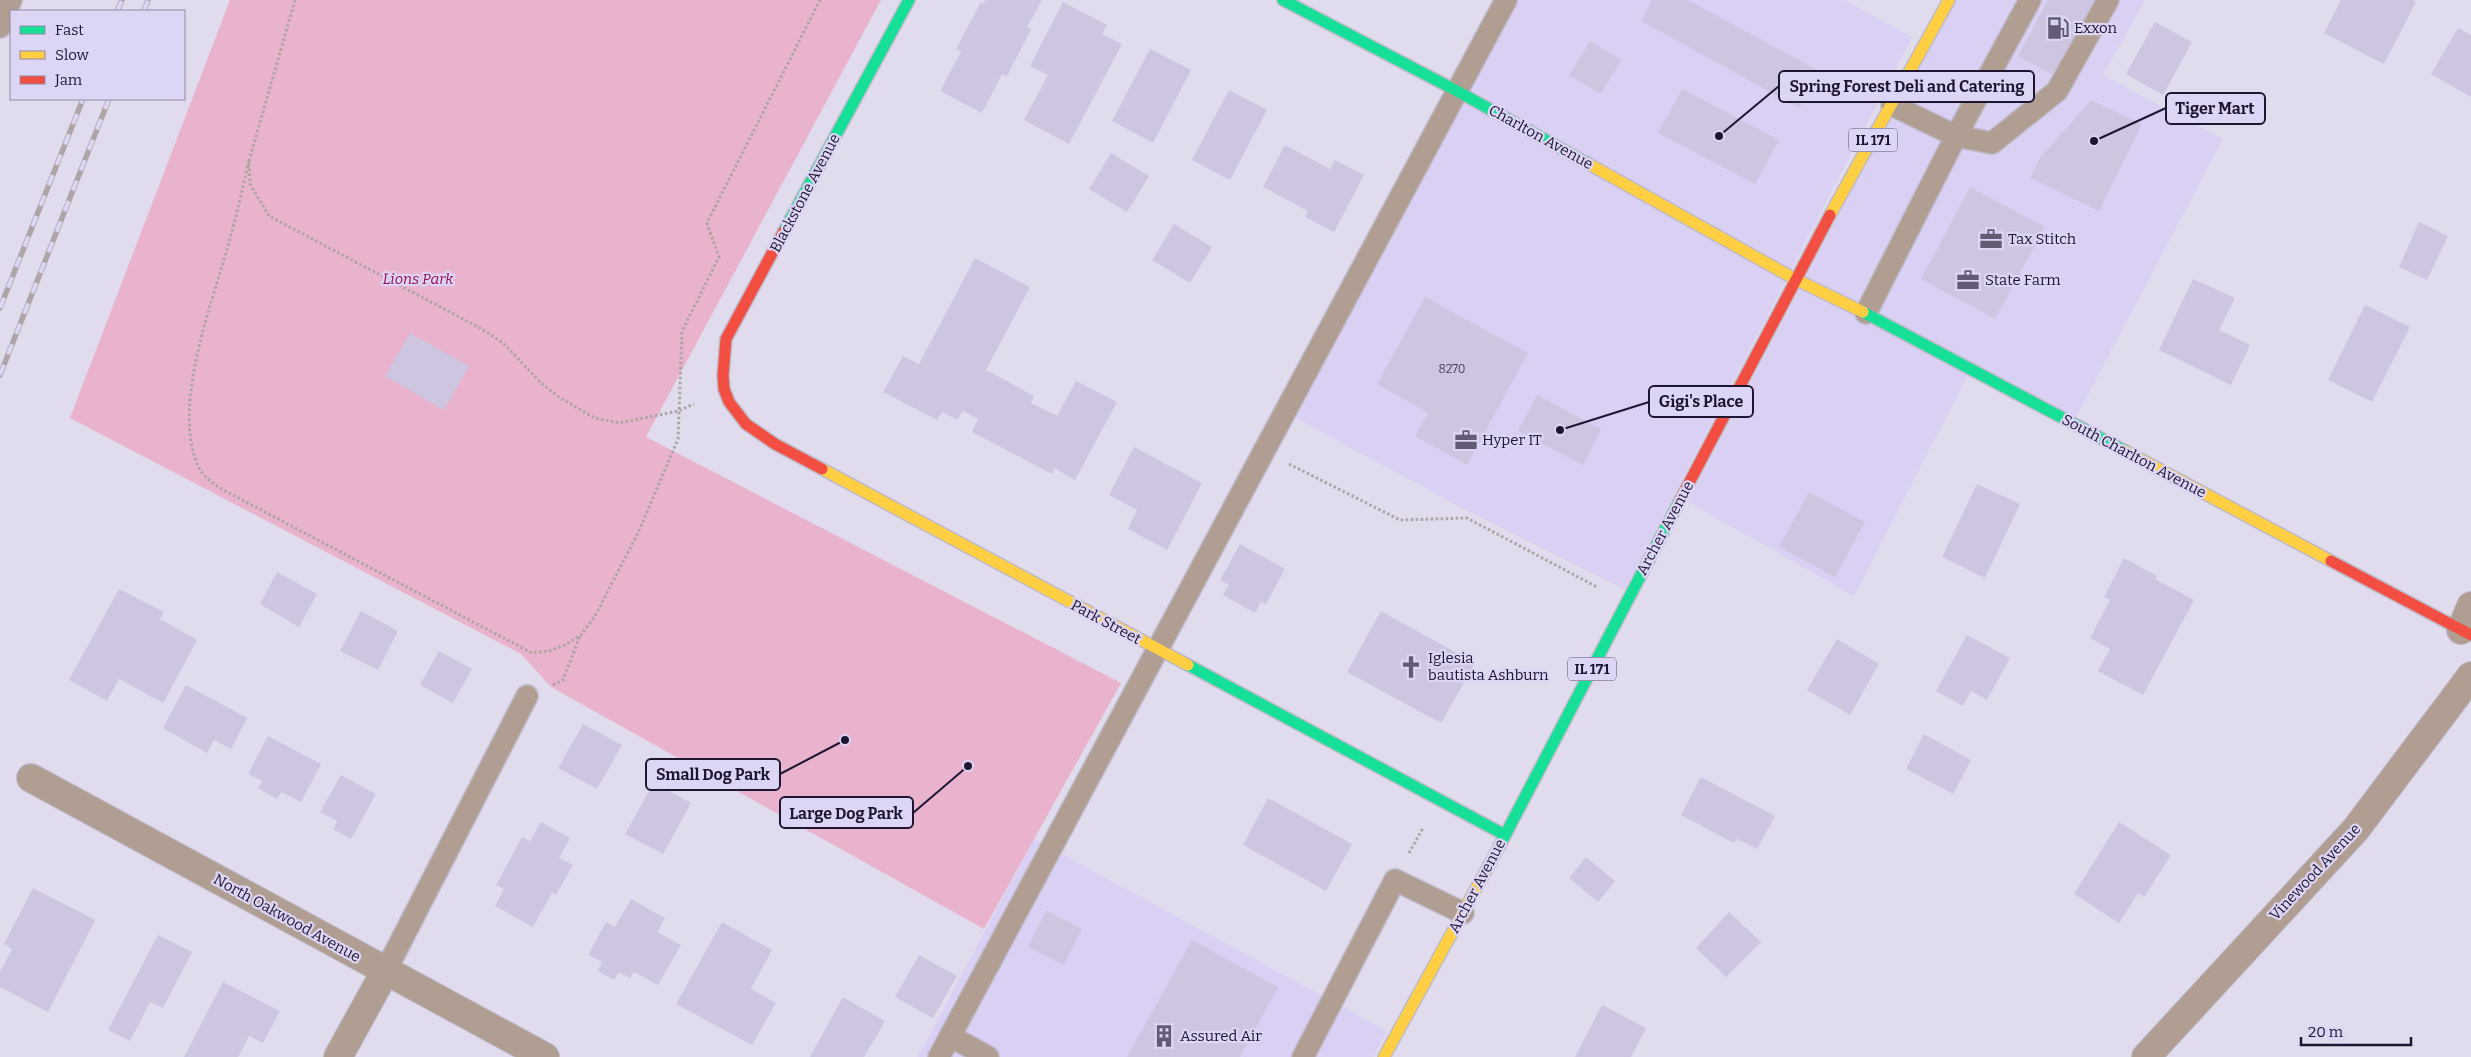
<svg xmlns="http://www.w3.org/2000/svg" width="2471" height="1057" viewBox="0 0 2471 1057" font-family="Bitter,serif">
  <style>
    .built { fill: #d9d0f3 }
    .green { fill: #e9b3ce }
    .building { fill: #cec6e1 }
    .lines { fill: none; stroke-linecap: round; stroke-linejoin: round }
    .lane-casing { stroke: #bebaca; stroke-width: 24 }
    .street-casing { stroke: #bebaca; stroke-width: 30 }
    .fast-casing { stroke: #bebaca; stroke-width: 14 }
    .slow-casing { stroke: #bebaca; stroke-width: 14 }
    .jam-casing { stroke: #bebaca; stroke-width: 14 }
    .path { stroke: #afa4a5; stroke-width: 3; stroke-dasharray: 2.5 2.5; stroke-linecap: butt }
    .lane { stroke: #b09e93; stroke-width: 21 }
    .street { stroke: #b09e93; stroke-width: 28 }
    .fast { stroke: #16e098; stroke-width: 11 }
    .slow { stroke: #ffcf43; stroke-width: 11 }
    .jam { stroke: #f24e42; stroke-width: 11 }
    .rail-casing { stroke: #afa5a9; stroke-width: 5.5 }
    .rail { stroke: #ddd5f4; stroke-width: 4; stroke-dasharray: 11; stroke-linecap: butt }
    .labels { text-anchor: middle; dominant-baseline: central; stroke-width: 4.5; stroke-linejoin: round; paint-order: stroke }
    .number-label { font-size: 12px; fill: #4a415d }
    .shield { fill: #ddd5f4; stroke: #574f6c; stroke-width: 1 }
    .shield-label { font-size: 14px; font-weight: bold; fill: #1e1531 }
    .poi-label { font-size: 15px; fill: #1e1531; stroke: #ddd5f4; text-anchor: start }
    .street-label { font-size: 15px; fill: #1e1531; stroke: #ddd5f4 }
    .park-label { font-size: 15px; font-style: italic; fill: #990b56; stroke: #ddd5f4 }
    .leader { fill: none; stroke: #1e1531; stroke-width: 2 }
    .callout-dot { fill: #1e1531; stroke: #ddd5f4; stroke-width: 2 }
    .callout { fill: #ddd5f4; stroke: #1e1531; stroke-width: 2 }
    .callout-label { font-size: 16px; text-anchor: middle; font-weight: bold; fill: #1e1531 }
  </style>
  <rect width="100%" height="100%" fill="#e0dced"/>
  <!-- built -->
  <g class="built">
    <polygon points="1503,0 1844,0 1912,37 1625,589 1447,500 1296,418"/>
    <polygon points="1951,0 2145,0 2103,75 2223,139 2073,423 1971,369 1854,596 1688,502"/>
    <polygon points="1034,839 1387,1031 1373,1057 918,1057"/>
  </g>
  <!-- green -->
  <polygon class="green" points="230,0 881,0 646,437 1121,683 984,929 551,687 521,654 70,418"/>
  <!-- building -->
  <g class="building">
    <polygon points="985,0 1042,0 1027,27 1031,30 1007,76 1002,74 982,113 940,91 961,52 956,49 981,2 983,4"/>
    <polygon points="1652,0 1688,0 1819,71 1799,108 1641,21"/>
    <polygon points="2048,0 2099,0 2057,77 2018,56"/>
    <polygon points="2341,0 2412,0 2416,2 2384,64 2324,33"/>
    <polygon points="1063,2 1107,25 1102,34 1122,44 1069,144 1024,120 1048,75 1030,66"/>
    <polygon points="2155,22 2192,42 2163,95 2126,74"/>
    <polygon points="2458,28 2471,35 2471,97 2431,74"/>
    <polygon points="1590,41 1621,60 1601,94 1569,75"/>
    <polygon points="1150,49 1191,70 1153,143 1112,121"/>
    <polygon points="1682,89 1779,140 1755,184 1658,133"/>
    <polygon points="1229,90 1267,110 1230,180 1192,160"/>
    <polygon points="2091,100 2142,124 2099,211 2030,178 2040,158"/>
    <polygon points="1285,145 1330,169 1335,160 1364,175 1334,232 1305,217 1308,211 1263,187"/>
    <polygon points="1111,153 1149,176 1127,212 1089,189"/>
    <polygon points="1970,187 2045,227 1995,319 1921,279"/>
    <polygon points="2419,222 2448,236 2427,280 2399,267"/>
    <polygon points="1174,224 1212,247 1190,283 1152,260"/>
    <polygon points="975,258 1030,287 986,370 1034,396 1031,403 1057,416 1076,381 1117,402 1075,480 1054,468 1052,474 972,432 978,419 963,411 957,420 942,412 937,420 883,392 903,356 919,364"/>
    <polygon points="2193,279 2235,298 2219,330 2250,345 2231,385 2159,350"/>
    <polygon points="1425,297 1528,353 1467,465 1415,436 1428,413 1377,384"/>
    <polygon points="2365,305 2410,327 2372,402 2328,380"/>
    <polygon points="410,333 469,366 444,410 385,376"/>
    <polygon points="1537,395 1601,429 1583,465 1518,431"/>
    <polygon points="1134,447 1202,483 1167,550 1128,529 1137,510 1109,495"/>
    <polygon points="1977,484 2020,504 1985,578 1942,557"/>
    <polygon points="1809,492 1865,522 1835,577 1779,547"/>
    <polygon points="1240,544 1285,569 1266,604 1261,602 1255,613 1223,595 1229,585 1220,580"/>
    <polygon points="2124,558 2157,576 2155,579 2194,600 2143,695 2098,671 2110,649 2090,638 2110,600 2104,597"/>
    <polygon points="277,572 317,594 299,627 260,604"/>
    <polygon points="119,589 164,612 160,619 197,640 163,703 119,679 107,701 69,680"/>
    <polygon points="361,611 398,631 378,670 340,651"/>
    <polygon points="1381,611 1475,663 1441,723 1347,672"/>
    <polygon points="1967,635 2010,658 1987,700 1971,691 1963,706 1936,691"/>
    <polygon points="1837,639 1879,664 1850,715 1807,690"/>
    <polygon points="439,651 472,669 453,703 420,685"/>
    <polygon points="186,685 247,718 231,749 214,740 207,753 163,728"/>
    <polygon points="583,724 622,745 597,789 558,768"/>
    <polygon points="1924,734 1971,760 1953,794 1906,769"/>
    <polygon points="268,736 321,764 301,802 281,792 277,799 258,788 262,781 248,774"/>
    <polygon points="341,775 376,794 351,839 333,829 337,821 320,812"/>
    <polygon points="1701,777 1775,816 1757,849 1737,839 1734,843 1681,815"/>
    <polygon points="654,782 691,803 663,854 625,834"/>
    <polygon points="1268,798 1352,844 1326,891 1243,845"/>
    <polygon points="541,822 570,838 559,858 573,865 556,895 552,893 533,927 495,906 504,889 496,885 522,837 530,841"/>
    <polygon points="2119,822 2171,855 2144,897 2138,893 2119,923 2074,894"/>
    <polygon points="1586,857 1615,881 1598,902 1569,878"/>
    <polygon points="33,888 95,920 48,1012 0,987 0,972 12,949 4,944"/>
    <polygon points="631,899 665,918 657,932 681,945 658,985 634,972 630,978 619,972 614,980 598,971 602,962 588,955 606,922 615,927"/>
    <polygon points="1046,910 1082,929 1064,965 1028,947"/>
    <polygon points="1729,912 1761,942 1726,977 1696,948"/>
    <polygon points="722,922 772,950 751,989 776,1003 752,1045 676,1004"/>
    <polygon points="158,935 192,952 163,1008 150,1002 130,1041 108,1030"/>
    <polygon points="1192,940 1278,987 1240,1057 1127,1057"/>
    <polygon points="919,955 957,976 933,1018 895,997"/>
    <polygon points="223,982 280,1011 263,1043 249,1036 238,1057 184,1057"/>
    <polygon points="843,997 885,1021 864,1057 810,1057"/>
    <polygon points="1602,1005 1646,1028 1631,1057 1575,1057"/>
  </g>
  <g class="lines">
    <defs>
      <g id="lane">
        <polyline points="0,27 11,0"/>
        <polyline points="1892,105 1956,136 2030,0"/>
        <polyline points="1866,313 1956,136 1992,143 2057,91 2108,0"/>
        <polyline points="385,972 527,696"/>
        <polyline points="950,1036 988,1057"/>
        <polyline points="939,1057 1506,0"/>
        <polyline points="1303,1057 1395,880 1463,913"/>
      </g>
      <g id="street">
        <polyline points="2461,630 2471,606"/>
        <polyline points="31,778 545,1057"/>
        <polyline points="338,1057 385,972"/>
        <polyline points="2146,1057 2356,829 2471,676"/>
      </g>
      <g id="fast">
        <polyline points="1283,0 1457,91 1587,163"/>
        <polyline points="784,231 909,0"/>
        <polyline points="1863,312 2125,451"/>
        <polyline points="1188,665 1505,835"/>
        <polyline points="1500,845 1679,502"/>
      </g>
      <g id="slow">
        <polyline points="1587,163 1795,279 1863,312"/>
        <polyline points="1830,215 1949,0"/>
        <polyline points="2125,451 2331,561"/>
        <polyline points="822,469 1188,665"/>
        <polyline points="1384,1057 1500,845"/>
      </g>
      <g id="jam">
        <polyline points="784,231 726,339 723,375 724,389 729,402 746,424 775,444 822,469"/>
        <polyline points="1679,502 1830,215"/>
        <polyline points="2331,561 2471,635"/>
      </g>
    </defs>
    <!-- lane casing -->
    <use href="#lane" class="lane-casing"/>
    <!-- street casing -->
    <use href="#street" class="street-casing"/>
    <!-- fast casing -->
    <use href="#fast" class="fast-casing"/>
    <!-- slow casing -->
    <use href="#slow" class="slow-casing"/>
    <!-- jam casing -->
    <use href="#jam" class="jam-casing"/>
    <!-- path -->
    <g class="path">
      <polyline points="295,0 249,161 250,184 269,216 480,328 503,343 541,383 560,398 595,418 619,423 678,411 694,404"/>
      <path d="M249 161C242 190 236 218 228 246 211 306 172 407 198 466 204 479 217 486 229 493L532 653 549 651 565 645 581 635 595 616 639 531 678 439 682 331 719 257 707 223 820 0"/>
      <polyline points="1289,464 1400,520 1467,518 1597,587"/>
      <polyline points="553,685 563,680 580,636"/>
      <polyline points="1409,853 1423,828"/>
    </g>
    <!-- lane -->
    <use href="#lane" class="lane"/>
    <!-- street -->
    <use href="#street" class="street"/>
    <!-- fast -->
    <use href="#fast" class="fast"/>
    <!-- slow -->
    <use href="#slow" class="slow"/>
    <!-- jam -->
    <use href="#jam" class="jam"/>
    <defs>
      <g id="rail">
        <polyline points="117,11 122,0"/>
        <polyline points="144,11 148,0"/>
        <polyline points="0,308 83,99"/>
        <polyline points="0,375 109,99"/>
      </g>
    </defs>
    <!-- rail casing -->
    <use href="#rail" class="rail-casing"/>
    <!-- rail -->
    <use href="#rail" class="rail"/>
  </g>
  <!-- icons -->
  <defs>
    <symbol id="fuel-bare" viewBox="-9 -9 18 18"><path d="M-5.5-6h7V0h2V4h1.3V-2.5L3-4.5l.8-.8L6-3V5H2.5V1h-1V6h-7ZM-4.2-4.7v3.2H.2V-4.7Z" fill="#625b73" stroke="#ddd5f4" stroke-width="2.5" paint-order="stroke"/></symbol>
    <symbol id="office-bare" viewBox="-9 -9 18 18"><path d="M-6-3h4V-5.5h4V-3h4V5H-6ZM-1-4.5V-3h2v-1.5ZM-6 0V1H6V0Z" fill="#625b73" stroke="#ddd5f4" stroke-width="2.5" paint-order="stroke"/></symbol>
    <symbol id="church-bare" viewBox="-9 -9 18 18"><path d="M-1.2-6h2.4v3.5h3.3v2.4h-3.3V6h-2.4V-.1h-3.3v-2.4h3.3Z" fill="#625b73" stroke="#ddd5f4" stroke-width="2.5" paint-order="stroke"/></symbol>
    <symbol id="building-bare" viewBox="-9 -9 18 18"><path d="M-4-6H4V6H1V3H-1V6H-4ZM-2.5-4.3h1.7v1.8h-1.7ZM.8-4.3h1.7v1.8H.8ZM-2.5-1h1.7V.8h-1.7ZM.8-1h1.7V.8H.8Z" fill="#625b73" stroke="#ddd5f4" stroke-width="2.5" paint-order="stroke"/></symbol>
  </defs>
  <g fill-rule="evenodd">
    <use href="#fuel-bare" x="2042" y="12" width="32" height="32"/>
    <use href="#office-bare" x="1975" y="223" width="32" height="32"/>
    <use href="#office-bare" x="1952" y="264" width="32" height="32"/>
    <use href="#office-bare" x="1450" y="424" width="32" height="32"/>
    <use href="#church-bare" x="1395" y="651" width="32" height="32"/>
    <use href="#building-bare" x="1148" y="1020" width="32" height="32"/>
  </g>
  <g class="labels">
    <!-- number labels -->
    <g class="number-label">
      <text x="1452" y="369">8270</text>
    </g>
    <!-- shield labels -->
    <g class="shield">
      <rect x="1849" y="128.5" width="48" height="23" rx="4"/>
      <rect x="1568" y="657.5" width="48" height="23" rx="4"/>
    </g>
    <g class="shield-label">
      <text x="1873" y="140">IL 171</text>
      <text x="1592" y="669">IL 171</text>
    </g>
    <!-- poi labels -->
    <g class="poi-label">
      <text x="2074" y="28">Exxon</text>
      <text x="2008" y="239">Tax Stitch</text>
      <text x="1985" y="280">State Farm</text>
      <text x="1482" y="440">Hyper IT</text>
      <text x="1428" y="658">Iglesia<tspan x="1428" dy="17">bautista Ashburn</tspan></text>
      <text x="1180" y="1036">Assured Air</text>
    </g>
    <!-- street labels -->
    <g class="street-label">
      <text transform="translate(1541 137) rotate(29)">Charlton Avenue</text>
      <text transform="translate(805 193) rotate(-62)">Blackstone Avenue</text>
      <text transform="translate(2134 456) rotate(28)">South Charlton Avenue</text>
      <text transform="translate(1665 528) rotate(-62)">Archer Avenue</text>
      <text transform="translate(1106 622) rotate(28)">Park Street</text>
      <text transform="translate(2315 872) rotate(-47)">Vinewood Avenue</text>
      <text transform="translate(1477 886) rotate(-62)">Archer Avenue</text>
      <text transform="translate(287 918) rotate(29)">North Oakwood Avenue</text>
    </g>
    <!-- park labels -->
    <g class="park-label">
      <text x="418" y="279">Lions Park</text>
    </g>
  </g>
  <!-- callouts -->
  <path class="leader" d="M1719 136L1779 86M2094 141L2166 108M1560 430L1649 402M845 740L780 774M968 766L913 813"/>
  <g class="callout-dot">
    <circle cx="1719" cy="136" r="5"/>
    <circle cx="2094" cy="141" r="5"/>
    <circle cx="1560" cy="430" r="5"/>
    <circle cx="845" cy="740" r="5"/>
    <circle cx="968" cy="766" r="5"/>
  </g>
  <g class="callout">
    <rect x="1779" y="71" width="255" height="31" rx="5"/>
    <rect x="2166" y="93" width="99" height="31" rx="5"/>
    <rect x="1649" y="386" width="104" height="31" rx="5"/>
    <rect x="646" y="759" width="134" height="31" rx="5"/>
    <rect x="780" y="797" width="133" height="31" rx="5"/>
  </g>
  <g class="callout-label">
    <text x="1907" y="92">Spring Forest Deli and Catering</text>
    <text x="2215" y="114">Tiger Mart</text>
    <text x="1701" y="407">Gigi's Place</text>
    <text x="713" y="780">Small Dog Park</text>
    <text x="846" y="819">Large Dog Park</text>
  </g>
  <!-- legend -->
  <rect x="10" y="10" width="175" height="90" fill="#ddd5f4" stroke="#9188a6"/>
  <rect x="20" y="26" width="25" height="8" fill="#16e098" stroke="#9188a6"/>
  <text x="55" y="35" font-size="15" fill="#1e1531">Fast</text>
  <rect x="20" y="51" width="25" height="8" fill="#ffcf43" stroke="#9188a6"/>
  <text x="55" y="60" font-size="15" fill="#1e1531">Slow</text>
  <rect x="20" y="76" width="25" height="8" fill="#f24e42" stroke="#9188a6"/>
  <text x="55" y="85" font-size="15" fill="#1e1531">Jam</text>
  <!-- scale -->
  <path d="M2301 1037v8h110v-8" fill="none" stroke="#1e1531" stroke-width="2.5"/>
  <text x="2308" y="1037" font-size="15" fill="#1e1531" stroke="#ddd5f4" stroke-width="4" paint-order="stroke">20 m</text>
</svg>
